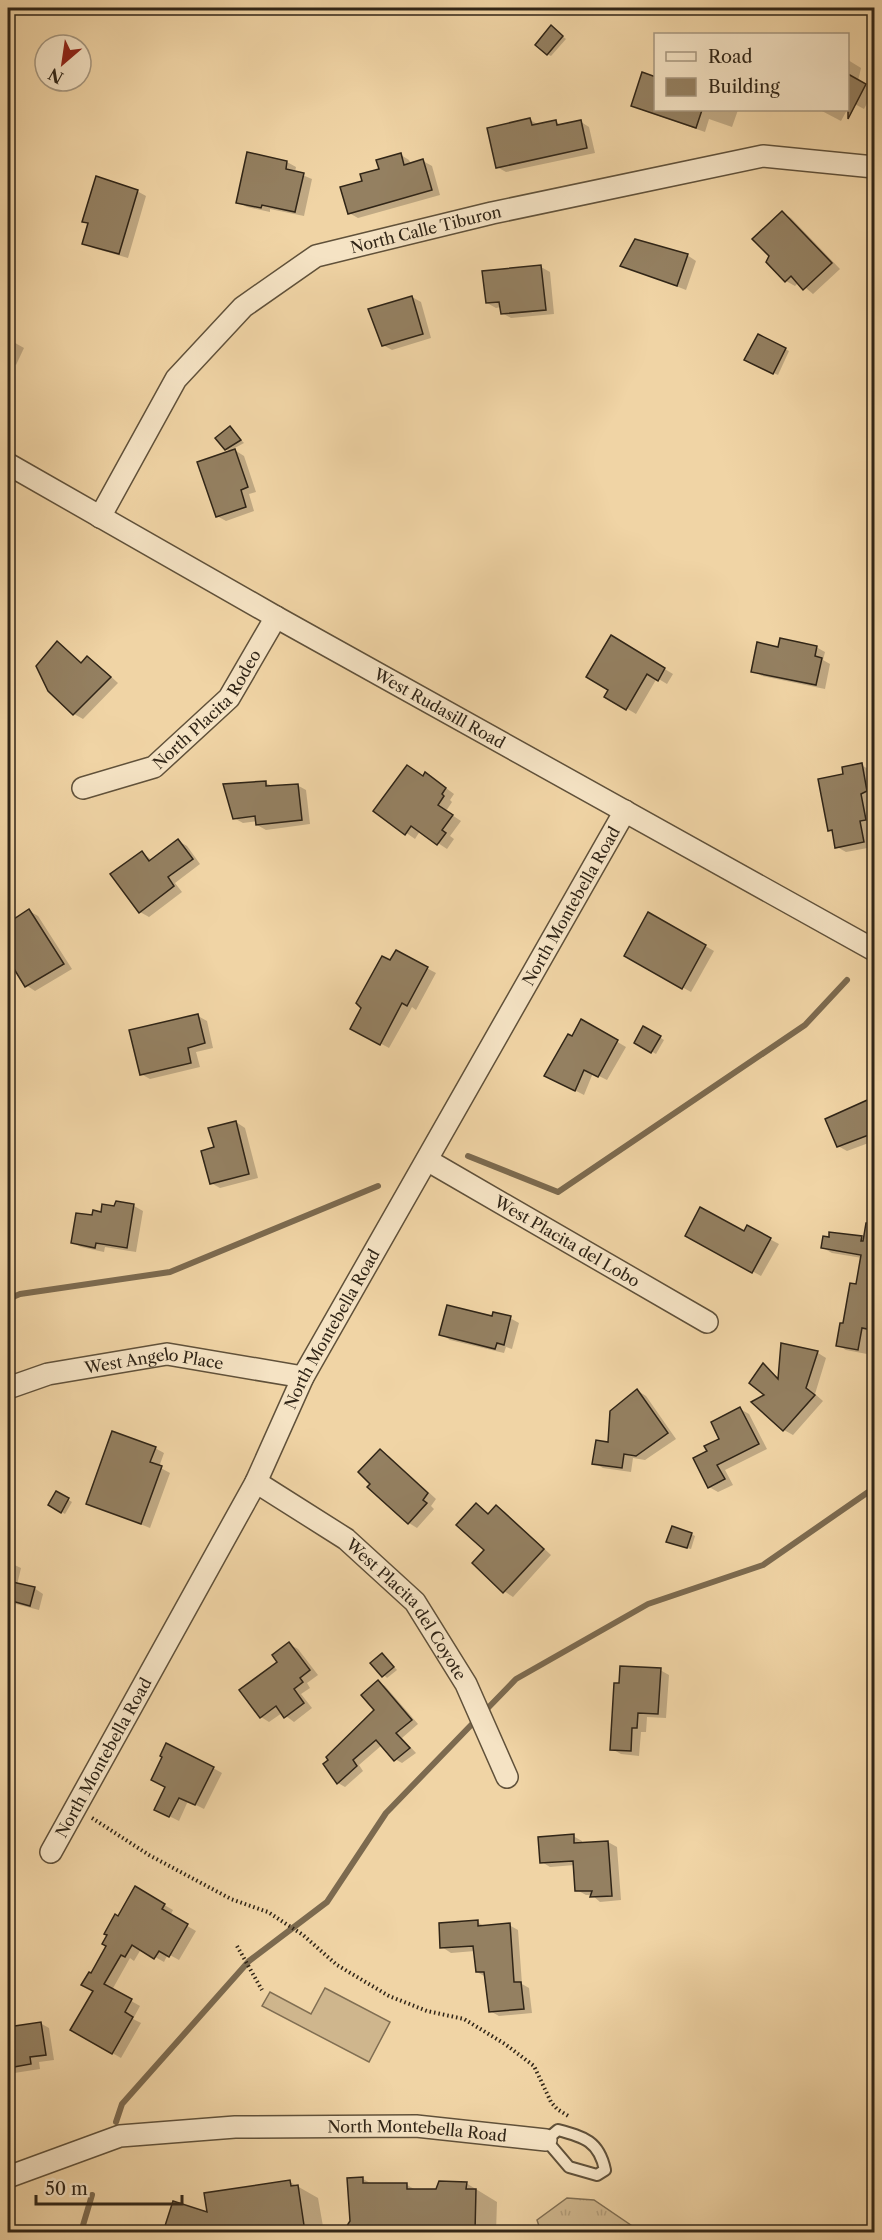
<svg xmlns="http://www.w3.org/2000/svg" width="882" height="2240" viewBox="0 0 882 2240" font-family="'Libre Caslon Text',serif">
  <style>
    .grass { fill: url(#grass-tufts); stroke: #806e52; stroke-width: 1.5 }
    .garden { fill: #cfb68d; stroke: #806e52; stroke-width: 1.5 }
    .shadow { fill: #0003 }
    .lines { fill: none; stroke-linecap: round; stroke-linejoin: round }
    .stream { stroke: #7c6a4f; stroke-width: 6 }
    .building { fill: #948061; stroke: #302517; stroke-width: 1.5 }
    .lane-casing { stroke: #60513a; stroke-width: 14 }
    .street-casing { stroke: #60513a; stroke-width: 24 }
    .path { stroke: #302517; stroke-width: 4; stroke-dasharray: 1.5 3; stroke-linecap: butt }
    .lane { stroke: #f5e3c4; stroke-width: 10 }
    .street { stroke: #f5e3c4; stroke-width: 21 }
    .labels { text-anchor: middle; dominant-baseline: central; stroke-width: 4.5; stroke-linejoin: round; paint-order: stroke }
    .street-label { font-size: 16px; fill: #302517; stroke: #f5e3c4 }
  </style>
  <defs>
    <pattern id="grass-tufts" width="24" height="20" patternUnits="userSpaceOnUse" patternTransform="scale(1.5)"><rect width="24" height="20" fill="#cfb68d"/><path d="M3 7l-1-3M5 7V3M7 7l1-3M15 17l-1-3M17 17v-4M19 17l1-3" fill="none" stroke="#b29c79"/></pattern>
  </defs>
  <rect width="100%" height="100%" fill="#f0d4a5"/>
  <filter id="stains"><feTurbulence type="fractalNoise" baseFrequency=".00333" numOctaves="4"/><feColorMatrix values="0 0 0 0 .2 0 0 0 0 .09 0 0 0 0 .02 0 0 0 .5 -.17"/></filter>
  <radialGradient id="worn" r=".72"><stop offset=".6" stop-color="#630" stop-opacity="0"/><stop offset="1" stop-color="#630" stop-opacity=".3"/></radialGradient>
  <!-- grass -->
  <polygon class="grass" points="567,2198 594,2200 641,2232 541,2232 537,2220"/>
  <!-- garden -->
  <polygon class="garden" points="325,1988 390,2022 369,2062 262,2006 270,1992 311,2014"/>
  <!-- shadow -->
  <g class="shadow">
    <polygon points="555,30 566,39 551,56 547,54"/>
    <polygon points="848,60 861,68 858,81 874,90 864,109 851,102 848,109"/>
    <polygon points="633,105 656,110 738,110 732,127 709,119 705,132 642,110"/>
    <polygon points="820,110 847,110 841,121"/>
    <polygon points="530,120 539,125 556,122 562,126 581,122 589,127 595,153 506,172 497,167"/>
    <polygon points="248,154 287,162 296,167 295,172 312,179 304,216 270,209 270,212 247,207 238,202"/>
    <polygon points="401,155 409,160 411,164 423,161 432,166 440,195 358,218 349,213 381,170"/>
    <polygon points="137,191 146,196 128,258 93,248 84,243 89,224 84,221"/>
    <polygon points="782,213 791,218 840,269 813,294 799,282 795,286 786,281"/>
    <polygon points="687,255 696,261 686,290 622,265"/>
    <polygon points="541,267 550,272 554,314 511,318 502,313 501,307 496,308 487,303"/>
    <polygon points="412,297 421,302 431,338 392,350 383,345"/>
    <polygon points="759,336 789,351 778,375 750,362"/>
    <polygon points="8,339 24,348 16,365 8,361"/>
    <polygon points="230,428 244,443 233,449 244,456 256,492 249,494 254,511 226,521 217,516 231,452 226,449"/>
    <polygon points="611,637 673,674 667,684 657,678 636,714 606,696 610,689"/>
    <polygon points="57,643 82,663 87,658 96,663 118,683 83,719 74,714"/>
    <polygon points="816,647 825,652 823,660 830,664 825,689 762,676 753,671 779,648"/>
    <polygon points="861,765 870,770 874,792 874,796 869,799 874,825 869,826 873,847 846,852 837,847 834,833 830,830 845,775"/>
    <polygon points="8,776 12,782 8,786"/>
    <polygon points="423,777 434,779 454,794 450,800 452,802 446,811 461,821 450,836 454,839 447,849 420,831 415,839 375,811"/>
    <polygon points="266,783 274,787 297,785 306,790 310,824 266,830 257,825 257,821 243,823 234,818"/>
    <polygon points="178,841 187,846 200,864 175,883 182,892 149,917 140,912 142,853 152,860"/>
    <polygon points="29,911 38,916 72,969 35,991 26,985 15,968 8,964 8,925"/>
    <polygon points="649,914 714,951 691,992 626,956"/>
    <polygon points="396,952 436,973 416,1010 412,1007 389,1048 352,1028"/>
    <polygon points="198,1016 207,1021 213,1048 196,1052 200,1067 150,1079 141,1074"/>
    <polygon points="582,1021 626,1047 607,1080 593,1073 584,1095 555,1080 572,1038"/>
    <polygon points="644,1028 664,1040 656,1054 636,1042"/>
    <polygon points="874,1099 874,1141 847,1151 838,1146 827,1120"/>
    <polygon points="236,1122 245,1128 258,1178 220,1188 211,1183 215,1149"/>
    <polygon points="134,1206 143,1211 136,1252 105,1247 104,1252 81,1247 72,1242 93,1217 114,1208"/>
    <polygon points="747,1227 779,1244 761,1276 687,1235 744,1233"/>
    <polygon points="861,1237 874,1244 874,1333 870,1332 867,1354 846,1350 837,1345 857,1286 862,1258 832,1253 823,1248"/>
    <polygon points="493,1318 510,1318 519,1323 512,1349 506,1347 504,1353 450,1340 441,1334"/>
    <polygon points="782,1345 818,1353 826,1358 815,1394 823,1401 793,1435 784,1430 767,1396 763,1365 779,1378"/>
    <polygon points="638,1391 646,1396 676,1439 645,1460 633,1458 631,1472 603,1468 594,1463 610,1443"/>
    <polygon points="740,1409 749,1414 767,1449 725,1470 733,1485 718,1492 709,1487 709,1452 721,1439"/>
    <polygon points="155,1448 164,1453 159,1467 170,1473 150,1528 88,1503"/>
    <polygon points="380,1451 389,1456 436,1499 431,1506 434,1509 417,1528 409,1523"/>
    <polygon points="57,1493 72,1502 65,1514 50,1505"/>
    <polygon points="477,1505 490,1514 497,1507 505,1512 551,1555 513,1597 504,1591 486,1550"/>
    <polygon points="691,1534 695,1536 691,1549 672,1544"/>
    <polygon points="8,1562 21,1568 17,1585 34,1588 43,1594 39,1610 8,1602"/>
    <polygon points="289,1644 298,1649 318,1675 307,1683 310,1688 301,1694 312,1708 294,1722 282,1713 269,1722 261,1717 279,1662"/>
    <polygon points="382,1654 397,1670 387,1678 372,1663"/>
    <polygon points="660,1670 669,1675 666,1718 647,1717 646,1732 641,1732 639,1756 621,1754 612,1749"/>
    <polygon points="378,1682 385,1686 418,1724 402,1738 416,1753 402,1763 395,1759 382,1745 359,1765 363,1771 345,1787 338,1783 376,1710"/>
    <polygon points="213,1768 222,1773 204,1809 188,1801 179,1821 165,1814 167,1787"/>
    <polygon points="573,1836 582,1841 582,1844 608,1842 617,1847 621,1900 600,1902 592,1895 586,1895 577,1890 575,1865 550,1867 542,1862"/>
    <polygon points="135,1888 173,1910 170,1916 196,1931 179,1960 168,1954 164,1962 141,1949 134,1961 130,1958 112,1990 140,2006 133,2019 141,2023 121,2058 72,2030 95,1991 92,1975 108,1946 118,1918"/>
    <polygon points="477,1922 486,1927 509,1925 518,1930 522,1984 529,1988 532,2013 499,2016 490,2011 486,1977 477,1972 475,1951 451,1953 442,1947"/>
    <polygon points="40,2023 49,2028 54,2060 39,2062 40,2069 8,2074 8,2025 8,2028"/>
    <polygon points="363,2179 372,2184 407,2185 416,2190 438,2191 466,2183 497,2202 496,2232 345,2232 351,2221"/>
    <polygon points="290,2182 318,2198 324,2232 164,2232 174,2203 209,2214"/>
  </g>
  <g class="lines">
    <!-- stream -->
    <g class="stream">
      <polyline points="468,1156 558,1192 805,1025 847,980"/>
      <polyline points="8,1299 20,1294 170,1272 378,1186"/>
      <polyline points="484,1712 516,1679 648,1604 763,1565 874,1488"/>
      <polyline points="116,2122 122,2104 249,1961 327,1902 386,1813 476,1720"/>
      <polyline points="81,2232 92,2195"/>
    </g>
  </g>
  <!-- building -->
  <g class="building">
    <polygon points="551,25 563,36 547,55 535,45"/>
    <polygon points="642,72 656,77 656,110 702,110 696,128 631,106"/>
    <polygon points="848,74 866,84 848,119"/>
    <polygon points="530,118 532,125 556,120 557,125 581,120 587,148 496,168 487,128"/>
    <polygon points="247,152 287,161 286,169 304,173 295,212 262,205 261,208 236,203"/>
    <polygon points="401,153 404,165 423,159 432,190 348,214 340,187 362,181 360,174 379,169 376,160"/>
    <polygon points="96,176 138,190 119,254 82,244 88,223 82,222"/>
    <polygon points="782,211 832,263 803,290 791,276 785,282 766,262 769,256 752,239"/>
    <polygon points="635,239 688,254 677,286 620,266"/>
    <polygon points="541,265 546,310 501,314 499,302 486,303 482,271"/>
    <polygon points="412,296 423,334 382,346 368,309"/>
    <polygon points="758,334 786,348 773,374 744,360"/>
    <polygon points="230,426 241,440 225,450 215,438"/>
    <polygon points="235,449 248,487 241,490 246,507 216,517 197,462"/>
    <polygon points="611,635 665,668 658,681 647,674 626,710 604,697 608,690 586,677"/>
    <polygon points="780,638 817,646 815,656 822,658 816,685 751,672 757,642 778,647"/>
    <polygon points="57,641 81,663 87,656 111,677 73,715 48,691 36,666"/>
    <polygon points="862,763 867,791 861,794 866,820 860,821 864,842 835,848 832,830 828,831 818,779 843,774 842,767"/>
    <polygon points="407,765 423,776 425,772 446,788 442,794 444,796 438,805 453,815 442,830 446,833 437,845 411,826 405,835 373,811"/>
    <polygon points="266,781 266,786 298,784 302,820 256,825 255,816 233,819 223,784"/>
    <polygon points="178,839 193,859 168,877 174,886 139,913 110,874 142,851 149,861"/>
    <polygon points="29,909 64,964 25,987 8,959 8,923"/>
    <polygon points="648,912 706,945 682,989 624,956"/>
    <polygon points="396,950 428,967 407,1006 402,1003 380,1045 350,1029 361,1008 356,1003 382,956 390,960"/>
    <polygon points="198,1014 205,1043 188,1048 191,1063 140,1075 129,1030"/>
    <polygon points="581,1019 618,1040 598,1077 584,1070 575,1091 544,1076 568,1034 572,1036"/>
    <polygon points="643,1026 661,1036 651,1053 634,1043"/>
    <polygon points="874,1097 874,1133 837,1147 825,1119"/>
    <polygon points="236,1121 249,1174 210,1184 201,1151 214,1147 208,1128"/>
    <polygon points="116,1201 134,1204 127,1248 96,1243 95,1248 71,1243 76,1213 92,1215 93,1210 101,1212 102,1204 114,1206"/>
    <polygon points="700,1207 744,1231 747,1225 771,1238 752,1273 685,1236"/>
    <polygon points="866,1223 874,1223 874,1319 872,1330 862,1328 858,1350 836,1346 840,1323 843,1323 850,1283 856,1284 861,1255 821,1248 823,1236 829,1237 829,1232 862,1236 861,1241 863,1241"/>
    <polygon points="447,1305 492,1316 493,1312 511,1316 504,1345 497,1343 495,1349 439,1335"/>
    <polygon points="781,1343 818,1351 806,1388 815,1395 783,1431 751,1402 764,1395 749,1383 763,1363 778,1379"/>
    <polygon points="637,1389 668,1433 636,1456 624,1454 622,1468 592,1464 596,1440 608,1442 610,1411"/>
    <polygon points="740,1407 759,1444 717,1465 725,1479 708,1488 693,1458 707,1451 704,1446 719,1439 711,1422"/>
    <polygon points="112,1431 156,1447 150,1462 162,1466 141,1524 86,1504"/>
    <polygon points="380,1449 428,1493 423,1500 427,1503 408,1524 367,1487 370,1484 358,1472"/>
    <polygon points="56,1491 69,1498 61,1513 48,1505"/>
    <polygon points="476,1503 488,1514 496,1505 544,1549 503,1593 472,1563 484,1550 456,1525"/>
    <polygon points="672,1526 692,1533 687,1548 666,1542"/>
    <polygon points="8,1581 35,1587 30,1606 8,1600"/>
    <polygon points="289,1642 310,1670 300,1678 303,1682 294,1689 304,1703 284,1718 276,1706 260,1718 239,1690 277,1662 272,1655"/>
    <polygon points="382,1653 394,1667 382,1677 370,1663"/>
    <polygon points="620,1666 661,1668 658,1714 638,1713 637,1728 632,1728 631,1751 610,1750 614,1683 619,1683"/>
    <polygon points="378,1680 412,1720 396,1733 410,1748 394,1761 376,1740 353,1760 357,1766 337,1784 323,1764 328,1760 326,1757 374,1710 361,1695"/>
    <polygon points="166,1743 214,1767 195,1805 179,1798 169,1817 154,1810 165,1787 151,1780 162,1757 160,1756"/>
    <polygon points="574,1834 574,1843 608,1841 612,1896 590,1897 592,1891 575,1891 573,1861 540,1863 538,1837"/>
    <polygon points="135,1886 165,1904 162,1909 188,1924 169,1957 159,1951 154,1959 132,1945 125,1957 121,1955 104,1984 132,1999 125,2012 133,2017 112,2054 70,2030 93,1991 81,1985 89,1972 91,1973 106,1946 102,1944 107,1935 104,1934 115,1914 118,1916"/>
    <polygon points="478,1920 478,1926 510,1923 514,1982 521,1982 524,2009 489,2012 484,1972 476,1972 473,1946 440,1948 439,1923"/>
    <polygon points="41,2022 46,2055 30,2057 31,2064 8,2068 8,2027"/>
    <polygon points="363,2177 363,2183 407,2183 407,2189 436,2189 439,2181 467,2182 466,2189 476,2189 475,2232 343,2232 350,2221 347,2178"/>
    <polygon points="290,2180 291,2186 298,2185 305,2232 163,2232 173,2201 207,2212 204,2193"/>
  </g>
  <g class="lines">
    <defs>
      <path id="lane" d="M558 2130C584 2137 599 2141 605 2170L597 2175 569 2167 546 2140Z"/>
      <g id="street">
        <path id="s1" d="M8 464 276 617 874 950"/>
        <path id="s2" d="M100 517 176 379 243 307 316 256 492 213 763 156 874 167"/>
        <path id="s3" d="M83 788 154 767 229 698 276 617"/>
        <path id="s4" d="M427 1160 707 1322"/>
        <path id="s5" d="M8 1388 48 1374 167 1354 303 1377"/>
        <path id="s6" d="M256 1482 346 1539 415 1602 466 1684 507 1777"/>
        <path id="s7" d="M51 1852 256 1482 303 1377 625 811"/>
        <path id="s8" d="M8 2177 120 2136 235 2127 416 2126 546 2140"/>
      </g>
    </defs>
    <!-- lane casing -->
    <use href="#lane" class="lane-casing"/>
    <!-- street casing -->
    <use href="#street" class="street-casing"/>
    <!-- path -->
    <g class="path">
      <polyline points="92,1818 149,1855 231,1899 268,1912 303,1935 337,1965 389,1996 427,2011 464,2019 505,2044 534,2066 551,2102 557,2109 570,2117"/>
      <polyline points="237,1946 262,1990"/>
    </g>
    <!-- lane -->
    <use href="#lane" class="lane"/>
    <!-- street -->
    <use href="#street" class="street"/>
  </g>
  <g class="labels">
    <!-- street labels -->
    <g class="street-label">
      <text stroke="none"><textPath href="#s2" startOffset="458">North Calle Tiburon</textPath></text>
      <text stroke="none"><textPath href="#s3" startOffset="153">North Placita Rodeo</textPath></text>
      <text stroke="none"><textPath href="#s1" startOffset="496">West Rudasill Road</textPath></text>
      <text stroke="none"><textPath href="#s7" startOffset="1080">North Montebella Road</textPath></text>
      <text stroke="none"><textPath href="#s4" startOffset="162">West Placita del Lobo</textPath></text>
      <text stroke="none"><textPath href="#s7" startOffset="594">North Montebella Road</textPath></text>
      <text stroke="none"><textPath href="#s5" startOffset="150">West Angelo Place</textPath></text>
      <text stroke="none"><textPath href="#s6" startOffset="200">West Placita del Coyote</textPath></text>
      <text stroke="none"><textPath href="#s7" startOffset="108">North Montebella Road</textPath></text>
      <text stroke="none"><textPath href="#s8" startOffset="417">North Montebella Road</textPath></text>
    </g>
  </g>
  <!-- margin -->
  <rect width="882" height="2240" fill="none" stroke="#f0d4a5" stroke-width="30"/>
  <rect x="9" y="9" width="864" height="2222" fill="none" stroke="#302517" stroke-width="3"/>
  <rect x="15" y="15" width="852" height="2210" fill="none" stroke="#302517" stroke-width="1.5"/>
  <!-- legend -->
  <rect x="654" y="33" width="195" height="78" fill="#f5e3c4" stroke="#a6977f" stroke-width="1.5"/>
  <rect x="666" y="52" width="30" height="9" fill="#f5e3c4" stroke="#a6977f" stroke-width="1.5"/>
  <text x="708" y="63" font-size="18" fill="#302517">Road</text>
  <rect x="666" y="78" width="30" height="18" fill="#948061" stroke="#a6977f" stroke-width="1.5"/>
  <text x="708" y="93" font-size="18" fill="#302517">Building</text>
  <!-- north arrow -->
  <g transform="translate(63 63) rotate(209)"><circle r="28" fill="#f5e3c4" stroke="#a6977f" stroke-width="1.5"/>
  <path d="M0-4.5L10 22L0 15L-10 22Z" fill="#8f2418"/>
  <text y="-9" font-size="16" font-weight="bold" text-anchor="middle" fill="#302517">N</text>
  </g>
  <!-- scale -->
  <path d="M36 2195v9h146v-9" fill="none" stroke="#302517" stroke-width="3"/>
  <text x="45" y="2195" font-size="18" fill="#302517" stroke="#f5e3c4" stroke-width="4.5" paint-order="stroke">50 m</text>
  <rect width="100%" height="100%" filter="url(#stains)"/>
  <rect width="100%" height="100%" fill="url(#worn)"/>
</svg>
